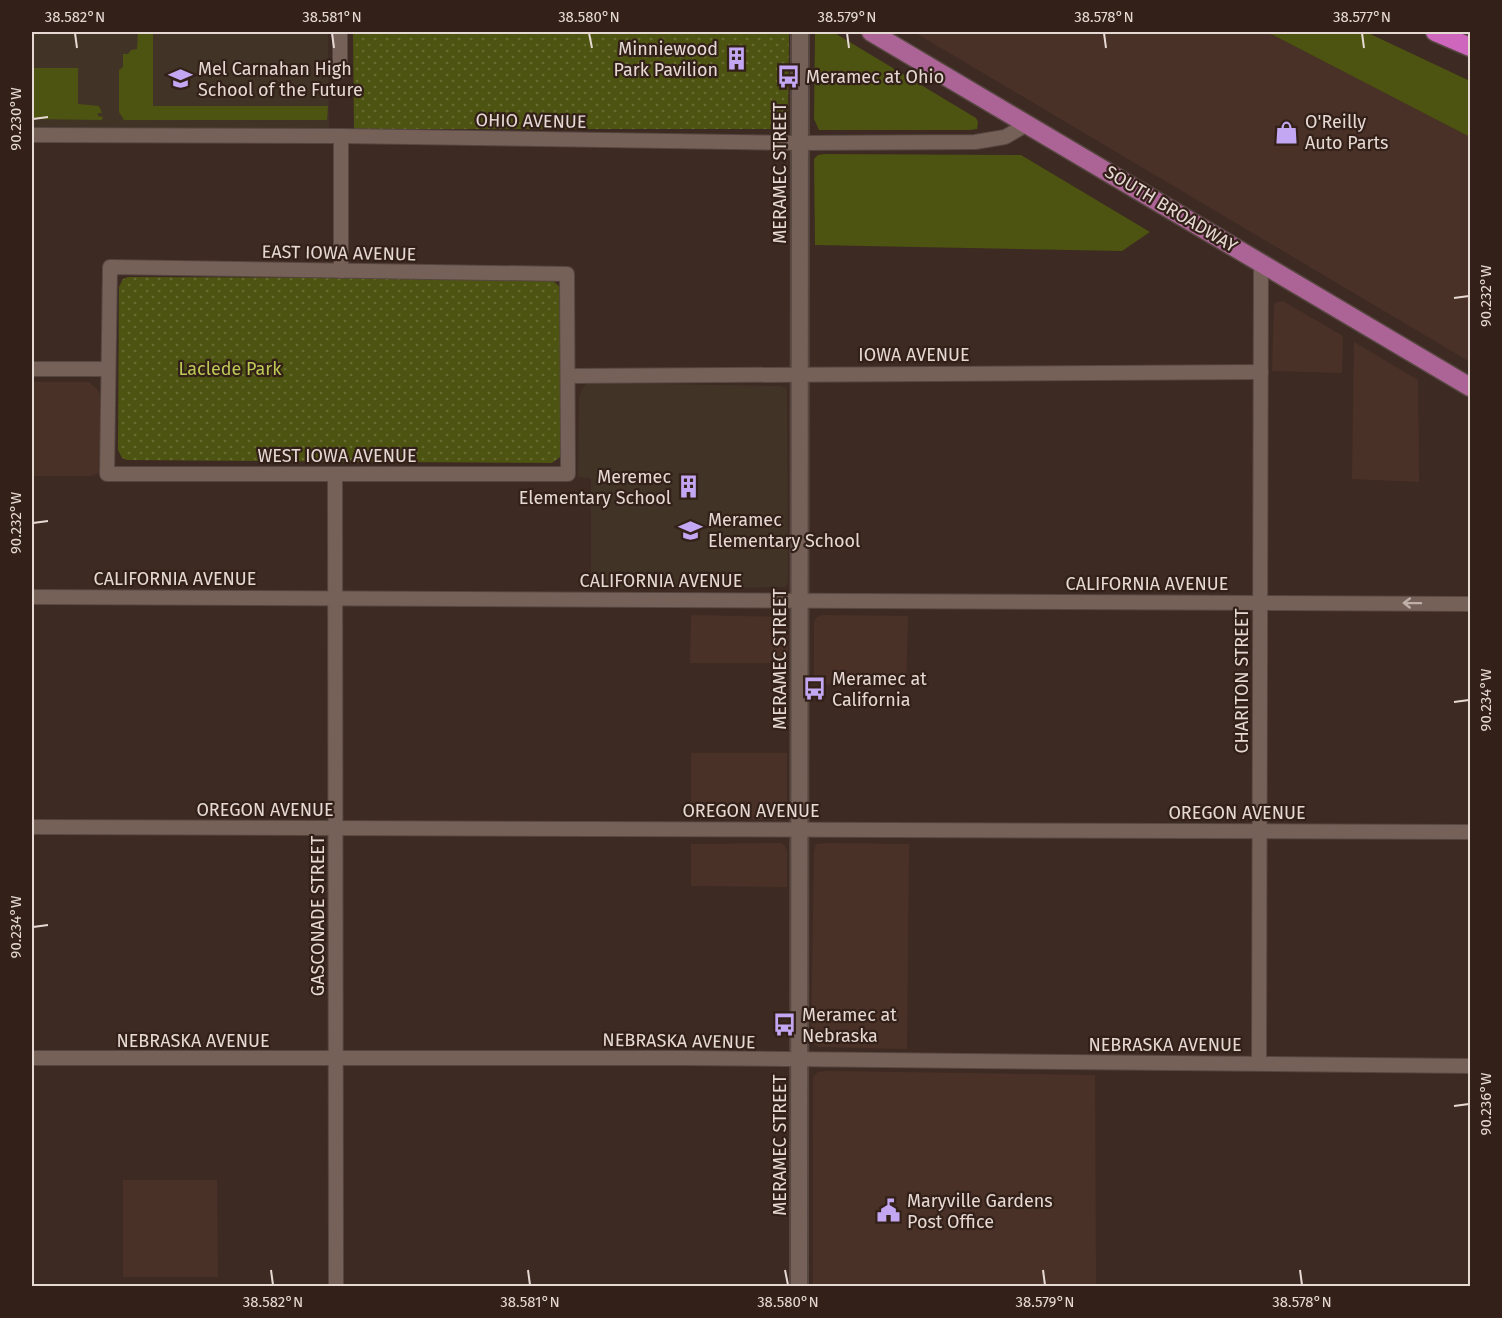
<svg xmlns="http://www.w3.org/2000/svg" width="1502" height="1318" viewBox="0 0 1502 1318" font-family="'Fira Sans',sans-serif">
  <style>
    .built { fill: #4a3127 }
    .education { fill: #413426 }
    .grass { fill: #4d5310 }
    .park { fill: url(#park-dots) }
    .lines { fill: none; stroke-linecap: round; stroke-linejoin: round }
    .minor-casing { stroke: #564640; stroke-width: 16 }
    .tertiary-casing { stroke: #564640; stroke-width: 20 }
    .primary-casing { stroke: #564640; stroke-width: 21 }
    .motorway-casing { stroke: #564640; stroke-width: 21 }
    .minor { stroke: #766158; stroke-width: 14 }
    .tertiary { stroke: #766158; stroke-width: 16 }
    .primary { stroke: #ab6495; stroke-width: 18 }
    .motorway { stroke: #cf66bd; stroke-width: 18 }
    .oneway { stroke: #bfafa9 }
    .ticks { fill: none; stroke: #e6d9d4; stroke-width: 2 }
    .labels { text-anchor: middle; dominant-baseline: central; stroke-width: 4.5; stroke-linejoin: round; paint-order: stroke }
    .poi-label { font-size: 18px; fill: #e6d9d4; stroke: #332119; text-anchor: start }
    .street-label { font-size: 18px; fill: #e6d9d4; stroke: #332119 }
    .park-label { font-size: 18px; fill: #bdc955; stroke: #332119 }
    .neatline { fill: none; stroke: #e6d9d4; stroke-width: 2 }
    .ticks-label { font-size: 15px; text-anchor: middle; fill: #e6d9d4 }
  </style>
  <defs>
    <pattern id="park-dots" width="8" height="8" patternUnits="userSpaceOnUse" patternTransform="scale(1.5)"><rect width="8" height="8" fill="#4d5310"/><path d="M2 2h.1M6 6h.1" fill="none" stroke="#676b32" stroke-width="1.8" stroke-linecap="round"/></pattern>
  </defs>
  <rect width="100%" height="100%" fill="#3d2a23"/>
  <!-- built -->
  <g class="built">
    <polygon points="914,32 1261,32 1273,35 1470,137 1470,362"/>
    <polygon points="1283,301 1343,336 1342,373 1272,371 1274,305 1277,302"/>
    <polygon points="1354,342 1418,380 1419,482 1352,479"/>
    <polygon points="32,382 89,382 98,390 101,399 99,473 91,476 32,476"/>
    <polygon points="691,615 781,617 786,620 788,627 788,663 690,663"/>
    <polygon points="823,615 908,616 906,686 814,684 814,622 817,617"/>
    <polygon points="691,753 787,753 787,812 784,818 779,820 691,818"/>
    <polygon points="781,843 785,846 787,851 787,887 691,886 691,844"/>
    <polygon points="826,843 909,844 907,1049 819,1047 813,1044 811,1038 814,851 816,844"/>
    <polygon points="826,1071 1095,1075 1096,1286 813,1286 813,1077 818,1072"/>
    <polygon points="123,1180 217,1180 218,1277 123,1277"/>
  </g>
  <!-- education -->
  <g class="education">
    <polygon points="32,32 328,32 329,129 32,127"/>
    <polygon points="593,383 780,386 787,388 788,582 785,587 591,589 591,478 578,477 579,397 582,389 586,384"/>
  </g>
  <!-- grass -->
  <g class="grass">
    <polygon points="138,32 153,32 153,106 328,106 327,120 124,120 119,112 119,70 123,67 123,54 128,54 131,50 137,49"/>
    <polygon points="815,32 833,32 976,118 978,122 977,129 970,130 819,130 814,119"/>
    <polygon points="1261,32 1366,32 1470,81 1470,137 1273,35"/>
    <polygon points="32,68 78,68 78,104 99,106 102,113 98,113 98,116 103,117 102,120 32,119"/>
    <polygon points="825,154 1021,155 1150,232 1122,251 815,245 814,159 818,155"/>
  </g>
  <!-- park -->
  <g class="park">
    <polygon points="353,32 789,32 788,121 783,127 775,129 354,129"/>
    <polygon points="128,277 551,279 561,288 560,457 552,463 127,460 122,458 118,450 119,287 123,279"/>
  </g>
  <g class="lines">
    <defs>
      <g id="minor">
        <polyline points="340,71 340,32"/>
        <polyline points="32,135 341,136 800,143 975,142 1005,137 1019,129 1024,122"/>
        <polyline points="341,136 341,271"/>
        <polygon points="110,267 567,274 568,474 107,474"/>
        <polyline points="32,369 108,369"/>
        <polyline points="568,376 1261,372"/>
        <polyline points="335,474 336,1286"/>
        <polyline points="32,597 1470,604"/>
        <polyline points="32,827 1470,832"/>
        <polyline points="32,1058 683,1058 1470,1066"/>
        <polyline points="1259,1063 1261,263"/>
      </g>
      <polyline id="tertiary" points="799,1286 800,32"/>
      <polyline id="primary" points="871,32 1470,387"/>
      <polyline id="motorway" points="1435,32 1470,47"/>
    </defs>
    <!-- minor casing -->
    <use href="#minor" class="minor-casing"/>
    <!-- tertiary casing -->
    <use href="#tertiary" class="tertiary-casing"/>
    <!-- primary casing -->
    <use href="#primary" class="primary-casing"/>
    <!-- motorway casing -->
    <use href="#motorway" class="motorway-casing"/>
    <!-- minor -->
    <use href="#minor" class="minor"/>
    <!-- tertiary -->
    <use href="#tertiary" class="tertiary"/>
    <!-- primary -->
    <use href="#primary" class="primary"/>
    <!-- motorway -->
    <use href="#motorway" class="motorway"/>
  </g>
  <!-- one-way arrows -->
  <defs><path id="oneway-shaft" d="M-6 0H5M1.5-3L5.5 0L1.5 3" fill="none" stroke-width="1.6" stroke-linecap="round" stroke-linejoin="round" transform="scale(1.5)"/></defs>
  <use class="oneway" href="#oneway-shaft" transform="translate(1412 603) rotate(-179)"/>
  <!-- ticks -->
  <path class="ticks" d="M75 33 77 48M332 33 334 48M589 33 592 48M847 33 849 48M1104 33 1106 48M1362 33 1364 48M33 119 48 117M1454 298 1469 296M33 523 48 521M1454 702 1469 700M33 927 48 925M1454 1106 1469 1104M271 1270 273 1285M528 1270 530 1285M785 1270 788 1285M1043 1270 1045 1285M1300 1270 1302 1285"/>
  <!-- icons -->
  <defs>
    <symbol id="building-bare" viewBox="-9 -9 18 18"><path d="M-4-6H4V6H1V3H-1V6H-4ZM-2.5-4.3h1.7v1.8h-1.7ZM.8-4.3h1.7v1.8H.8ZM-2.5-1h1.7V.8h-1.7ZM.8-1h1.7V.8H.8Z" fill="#c3a7f2" stroke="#332119" stroke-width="2.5" paint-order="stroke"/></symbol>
    <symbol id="bus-bare" viewBox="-9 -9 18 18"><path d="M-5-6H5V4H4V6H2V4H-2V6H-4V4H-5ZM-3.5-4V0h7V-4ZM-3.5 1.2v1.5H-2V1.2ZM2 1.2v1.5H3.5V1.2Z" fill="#c3a7f2" stroke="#332119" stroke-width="2.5" paint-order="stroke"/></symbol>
    <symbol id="school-bare" viewBox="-9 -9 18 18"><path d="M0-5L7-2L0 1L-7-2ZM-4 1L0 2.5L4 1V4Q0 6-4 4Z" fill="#c3a7f2" stroke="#332119" stroke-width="2.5" paint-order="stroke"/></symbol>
    <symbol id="shop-bare" viewBox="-9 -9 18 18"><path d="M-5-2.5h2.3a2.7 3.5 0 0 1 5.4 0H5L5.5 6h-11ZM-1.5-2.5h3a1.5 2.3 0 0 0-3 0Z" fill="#c3a7f2" stroke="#332119" stroke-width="2.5" paint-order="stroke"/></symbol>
    <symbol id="civic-bare" viewBox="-9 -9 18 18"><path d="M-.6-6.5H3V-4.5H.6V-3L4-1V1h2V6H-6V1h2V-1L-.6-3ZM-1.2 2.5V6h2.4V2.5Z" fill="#c3a7f2" stroke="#332119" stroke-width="2.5" paint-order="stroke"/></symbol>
  </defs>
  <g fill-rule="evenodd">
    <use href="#building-bare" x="720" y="42" width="33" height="33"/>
    <use href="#bus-bare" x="772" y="60" width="33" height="33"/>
    <use href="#school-bare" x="164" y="62" width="33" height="33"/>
    <use href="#shop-bare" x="1270" y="116" width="33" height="33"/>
    <use href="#building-bare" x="672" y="470" width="33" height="33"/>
    <use href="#school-bare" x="674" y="514" width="33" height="33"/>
    <use href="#bus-bare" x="798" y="672" width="33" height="33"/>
    <use href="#bus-bare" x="768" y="1008" width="33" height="33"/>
    <use href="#civic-bare" x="872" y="1194" width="33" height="33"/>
  </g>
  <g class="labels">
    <!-- poi labels -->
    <g class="poi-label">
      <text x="718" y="49" text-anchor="end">Minniewood<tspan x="718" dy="21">Park Pavilion</tspan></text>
      <text x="198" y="69">Mel Carnahan High<tspan x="198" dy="21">School of the Future</tspan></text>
      <text x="806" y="77">Meramec at Ohio</text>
      <text x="1305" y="122">O'Reilly<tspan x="1305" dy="21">Auto Parts</tspan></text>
      <text x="671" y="477" text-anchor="end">Meremec<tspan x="671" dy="21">Elementary School</tspan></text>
      <text x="708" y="520">Meramec<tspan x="708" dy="21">Elementary School</tspan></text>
      <text x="832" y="679">Meramec at<tspan x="832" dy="21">California</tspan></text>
      <text x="802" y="1015">Meramec at<tspan x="802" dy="21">Nebraska</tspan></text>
      <text x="907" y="1201">Maryville Gardens<tspan x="907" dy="21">Post Office</tspan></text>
    </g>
    <!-- street labels -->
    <g class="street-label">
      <text transform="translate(531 121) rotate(1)">OHIO AVENUE</text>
      <text transform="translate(780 173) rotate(-90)">MERAMEC STREET</text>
      <text transform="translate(1171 209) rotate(31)">SOUTH BROADWAY</text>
      <text transform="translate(339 253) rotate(1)">EAST IOWA AVENUE</text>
      <text x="914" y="355">IOWA AVENUE</text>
      <text x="337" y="456">WEST IOWA AVENUE</text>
      <text x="175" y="579">CALIFORNIA AVENUE</text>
      <text x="661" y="581">CALIFORNIA AVENUE</text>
      <text x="1147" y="584">CALIFORNIA AVENUE</text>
      <text transform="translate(780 659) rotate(-90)">MERAMEC STREET</text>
      <text transform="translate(1242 681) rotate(-90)">CHARITON STREET</text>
      <text x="265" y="810">OREGON AVENUE</text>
      <text x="751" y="811">OREGON AVENUE</text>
      <text x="1237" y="813">OREGON AVENUE</text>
      <text transform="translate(318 916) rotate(-90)">GASCONADE STREET</text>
      <text x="193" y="1041">NEBRASKA AVENUE</text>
      <text transform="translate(679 1041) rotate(1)">NEBRASKA AVENUE</text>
      <text x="1165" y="1045">NEBRASKA AVENUE</text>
      <text transform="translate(780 1145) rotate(-90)">MERAMEC STREET</text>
    </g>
    <!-- park labels -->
    <g class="park-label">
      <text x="230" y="369">Laclede Park</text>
    </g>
  </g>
  <!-- border -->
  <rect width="1502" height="1318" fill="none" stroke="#332119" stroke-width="66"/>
  <rect x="33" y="33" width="1436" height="1252" class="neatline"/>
  <g class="ticks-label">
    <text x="75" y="22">38.582°N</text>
    <text x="332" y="22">38.581°N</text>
    <text x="589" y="22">38.580°N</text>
    <text x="847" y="22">38.579°N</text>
    <text x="1104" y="22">38.578°N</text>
    <text x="1362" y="22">38.577°N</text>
    <text transform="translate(16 119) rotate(-90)" y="5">90.230°W</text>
    <text transform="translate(1486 296) rotate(-90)" y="5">90.232°W</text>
    <text transform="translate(16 523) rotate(-90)" y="5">90.232°W</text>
    <text transform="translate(1486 700) rotate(-90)" y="5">90.234°W</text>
    <text transform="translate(16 927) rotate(-90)" y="5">90.234°W</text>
    <text transform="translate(1486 1104) rotate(-90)" y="5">90.236°W</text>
    <text x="273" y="1307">38.582°N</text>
    <text x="530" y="1307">38.581°N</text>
    <text x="788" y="1307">38.580°N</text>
    <text x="1045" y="1307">38.579°N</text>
    <text x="1302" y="1307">38.578°N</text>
  </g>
</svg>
